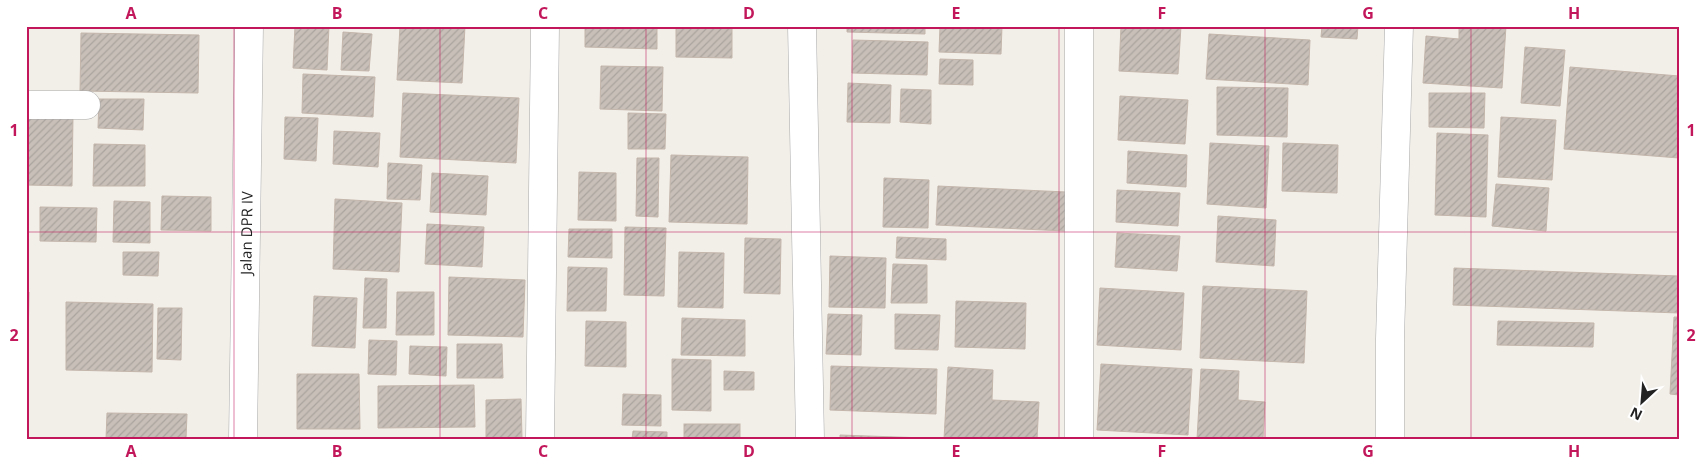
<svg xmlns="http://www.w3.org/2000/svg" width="1705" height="465" viewBox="0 0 1705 465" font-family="'Open Sans',sans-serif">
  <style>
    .building { fill: url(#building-hatch); stroke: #c4b6ab }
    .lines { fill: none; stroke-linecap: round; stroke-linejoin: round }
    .minor-casing { stroke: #a9a9a9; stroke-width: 29 }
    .minor { stroke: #fff; stroke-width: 28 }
    .grid { fill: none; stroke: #c2185b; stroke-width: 1; stroke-opacity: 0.55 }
    .labels { text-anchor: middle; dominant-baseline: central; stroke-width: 4.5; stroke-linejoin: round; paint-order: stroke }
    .street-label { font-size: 15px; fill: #222; stroke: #fff }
    .neatline { fill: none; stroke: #c2185b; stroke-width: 2 }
    .grid-label { font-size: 16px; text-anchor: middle; font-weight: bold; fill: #c2185b }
  </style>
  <defs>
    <pattern id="building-hatch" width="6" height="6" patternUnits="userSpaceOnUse" patternTransform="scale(1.25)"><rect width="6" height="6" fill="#c7bfb8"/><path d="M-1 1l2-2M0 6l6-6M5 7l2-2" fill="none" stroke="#aba49e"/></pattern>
  </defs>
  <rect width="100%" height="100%" fill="#f2efe9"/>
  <!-- building -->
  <g class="building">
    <polygon points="295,26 329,26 327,70 293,68"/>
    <polygon points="400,26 465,26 462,83 397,80"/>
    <polygon points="585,26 657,26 657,49 585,47"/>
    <polygon points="676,26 732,26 732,58 676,57"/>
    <polygon points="847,26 925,26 925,34 847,32"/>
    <polygon points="940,26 1002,26 1001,54 939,52"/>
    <polygon points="1121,26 1181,26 1178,74 1119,71"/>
    <polygon points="1322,26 1358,26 1357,39 1321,37"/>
    <polygon points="1459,26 1506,26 1502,88 1423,83 1426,36 1459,39"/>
    <polygon points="343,32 372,34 369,71 341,70"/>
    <polygon points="81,33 199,35 198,93 80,91"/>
    <polygon points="1209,34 1310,40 1308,85 1206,79"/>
    <polygon points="853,40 928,42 927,75 852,73"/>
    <polygon points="1525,47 1565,50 1560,106 1521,103"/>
    <polygon points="940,59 973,60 973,85 939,84"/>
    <polygon points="601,66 663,67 662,111 600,109"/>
    <polygon points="1570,67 1679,76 1679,158 1564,149"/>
    <polygon points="303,74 375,77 373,117 302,113"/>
    <polygon points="848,83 891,85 890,123 847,122"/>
    <polygon points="1217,87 1288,88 1287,137 1217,135"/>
    <polygon points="901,89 931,90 931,124 900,122"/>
    <polygon points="403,93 519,98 516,163 400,157"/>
    <polygon points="1429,93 1485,93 1484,128 1429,127"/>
    <polygon points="1120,96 1188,100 1185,144 1118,140"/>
    <polygon points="99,99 144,99 143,130 98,128"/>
    <polygon points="26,113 73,115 72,186 26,185"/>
    <polygon points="628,113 666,114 665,149 628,149"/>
    <polygon points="285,117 318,118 316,161 284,159"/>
    <polygon points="1501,117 1556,120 1552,180 1498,177"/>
    <polygon points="334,131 380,133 378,167 333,164"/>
    <polygon points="1437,133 1488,135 1486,217 1435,215"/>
    <polygon points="1210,143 1269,146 1266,208 1207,204"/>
    <polygon points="1283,143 1338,145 1337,193 1282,191"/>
    <polygon points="94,144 145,145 145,186 93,186"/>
    <polygon points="1128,151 1187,155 1186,187 1127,183"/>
    <polygon points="671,155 748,157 747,224 669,222"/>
    <polygon points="637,158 659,158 658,217 636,216"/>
    <polygon points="388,163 422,165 420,200 387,199"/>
    <polygon points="579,172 616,173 616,221 578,220"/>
    <polygon points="432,173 488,176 486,215 430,212"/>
    <polygon points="884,178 929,180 928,228 883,227"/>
    <polygon points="1496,184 1549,188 1546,231 1492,226"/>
    <polygon points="938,186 1066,192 1065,231 936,225"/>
    <polygon points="1117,190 1180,193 1178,226 1116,222"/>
    <polygon points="162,196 211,197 211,231 161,230"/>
    <polygon points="335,199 402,203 399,272 333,269"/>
    <polygon points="114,201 150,202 150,243 113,242"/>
    <polygon points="40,207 97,208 96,242 40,241"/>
    <polygon points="1218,216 1276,220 1274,266 1216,262"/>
    <polygon points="427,224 484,227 482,267 425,264"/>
    <polygon points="625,227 666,228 664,296 624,295"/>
    <polygon points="569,229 612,229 612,258 568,257"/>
    <polygon points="1117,233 1180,236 1177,271 1115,267"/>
    <polygon points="897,237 946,239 946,260 896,258"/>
    <polygon points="745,238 781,239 780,294 744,293"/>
    <polygon points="123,252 159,252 158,276 123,275"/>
    <polygon points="679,252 724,253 723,308 678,307"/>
    <polygon points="830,256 886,258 885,308 829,307"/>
    <polygon points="893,264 927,265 927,303 891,303"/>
    <polygon points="568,267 607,268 606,311 567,311"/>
    <polygon points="1454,268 1679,276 1679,313 1453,305"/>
    <polygon points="449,277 525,280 523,337 448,335"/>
    <polygon points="365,278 387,279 386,328 363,328"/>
    <polygon points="1203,286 1307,291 1304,363 1200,358"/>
    <polygon points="1100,288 1184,293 1181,350 1097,345"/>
    <polygon points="26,292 29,292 28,346 26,346"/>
    <polygon points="397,292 434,292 434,335 396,335"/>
    <polygon points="314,296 357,298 355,348 312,346"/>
    <polygon points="956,301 1026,303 1025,349 955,347"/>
    <polygon points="66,302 153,304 152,372 66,370"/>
    <polygon points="158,308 182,308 181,360 157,359"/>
    <polygon points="828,314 862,315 861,355 826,354"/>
    <polygon points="895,314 940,315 938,350 895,349"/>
    <polygon points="1674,317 1679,317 1679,395 1670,394"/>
    <polygon points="682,318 745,320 745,356 681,355"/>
    <polygon points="586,321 626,322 626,367 585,366"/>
    <polygon points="1498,321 1594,323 1593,347 1497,345"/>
    <polygon points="369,340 397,341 396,375 368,374"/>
    <polygon points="457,344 502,344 503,378 457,378"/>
    <polygon points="410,346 447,347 446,376 409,374"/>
    <polygon points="672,359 711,360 711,411 672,410"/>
    <polygon points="1101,364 1192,369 1188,435 1097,430"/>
    <polygon points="831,366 937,369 936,414 830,410"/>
    <polygon points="948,367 993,370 992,400 1039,402 1037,439 944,439"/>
    <polygon points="1201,369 1239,371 1238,400 1265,402 1263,439 1197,439"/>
    <polygon points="724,371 754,372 754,390 724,390"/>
    <polygon points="297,374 359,374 360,429 297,429"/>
    <polygon points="474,385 475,427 378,428 378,386"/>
    <polygon points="623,394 661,395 661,426 622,425"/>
    <polygon points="521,399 522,438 486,438 486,400"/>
    <polygon points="107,413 187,414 186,439 106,439"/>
    <rect x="684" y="424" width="56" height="15"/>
    <polygon points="633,431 667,432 667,439 632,439"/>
    <polygon points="840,435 925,438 840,439"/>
  </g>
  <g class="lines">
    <defs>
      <g id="minor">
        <polyline points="802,26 810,439"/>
        <polyline points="1079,26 1079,439"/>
        <polyline points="26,105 86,105"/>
        <path id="s1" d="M243 439 249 26"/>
        <polyline points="540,439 545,26"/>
        <polyline points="1390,439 1390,339 1399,26"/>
      </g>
    </defs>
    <!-- minor casing -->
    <use href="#minor" class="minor-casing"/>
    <!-- minor -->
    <use href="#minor" class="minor"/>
  </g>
  <!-- grid -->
  <path class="grid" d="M234 26V439M440 26V439M646 26V439M852 26V439M1059 26V439M1265 26V439M1471 26V439M26 232H1679"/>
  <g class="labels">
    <!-- street labels -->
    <g class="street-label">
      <text stroke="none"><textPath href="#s1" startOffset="206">Jalan DPR IV</textPath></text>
    </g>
  </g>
  <!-- border -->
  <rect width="1705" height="465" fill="none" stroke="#ffffff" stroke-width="55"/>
  <!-- north arrow -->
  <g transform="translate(1642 402) rotate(206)" stroke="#ffffff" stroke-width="4" paint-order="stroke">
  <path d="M0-4L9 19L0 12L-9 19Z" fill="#222222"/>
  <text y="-8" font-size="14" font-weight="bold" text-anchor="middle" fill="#222222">N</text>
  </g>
  <rect x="28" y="28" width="1650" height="410" class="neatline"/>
  <g class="grid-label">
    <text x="131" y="19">A</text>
    <text x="337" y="19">B</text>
    <text x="543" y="19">C</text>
    <text x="749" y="19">D</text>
    <text x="956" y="19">E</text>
    <text x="1162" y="19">F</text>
    <text x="1368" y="19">G</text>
    <text x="1574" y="19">H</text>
    <text x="14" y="136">1</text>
    <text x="1691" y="136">1</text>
    <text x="14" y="341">2</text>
    <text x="1691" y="341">2</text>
    <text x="131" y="457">A</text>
    <text x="337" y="457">B</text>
    <text x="543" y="457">C</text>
    <text x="749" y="457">D</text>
    <text x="956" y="457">E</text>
    <text x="1162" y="457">F</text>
    <text x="1368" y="457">G</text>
    <text x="1574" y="457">H</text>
  </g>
</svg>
